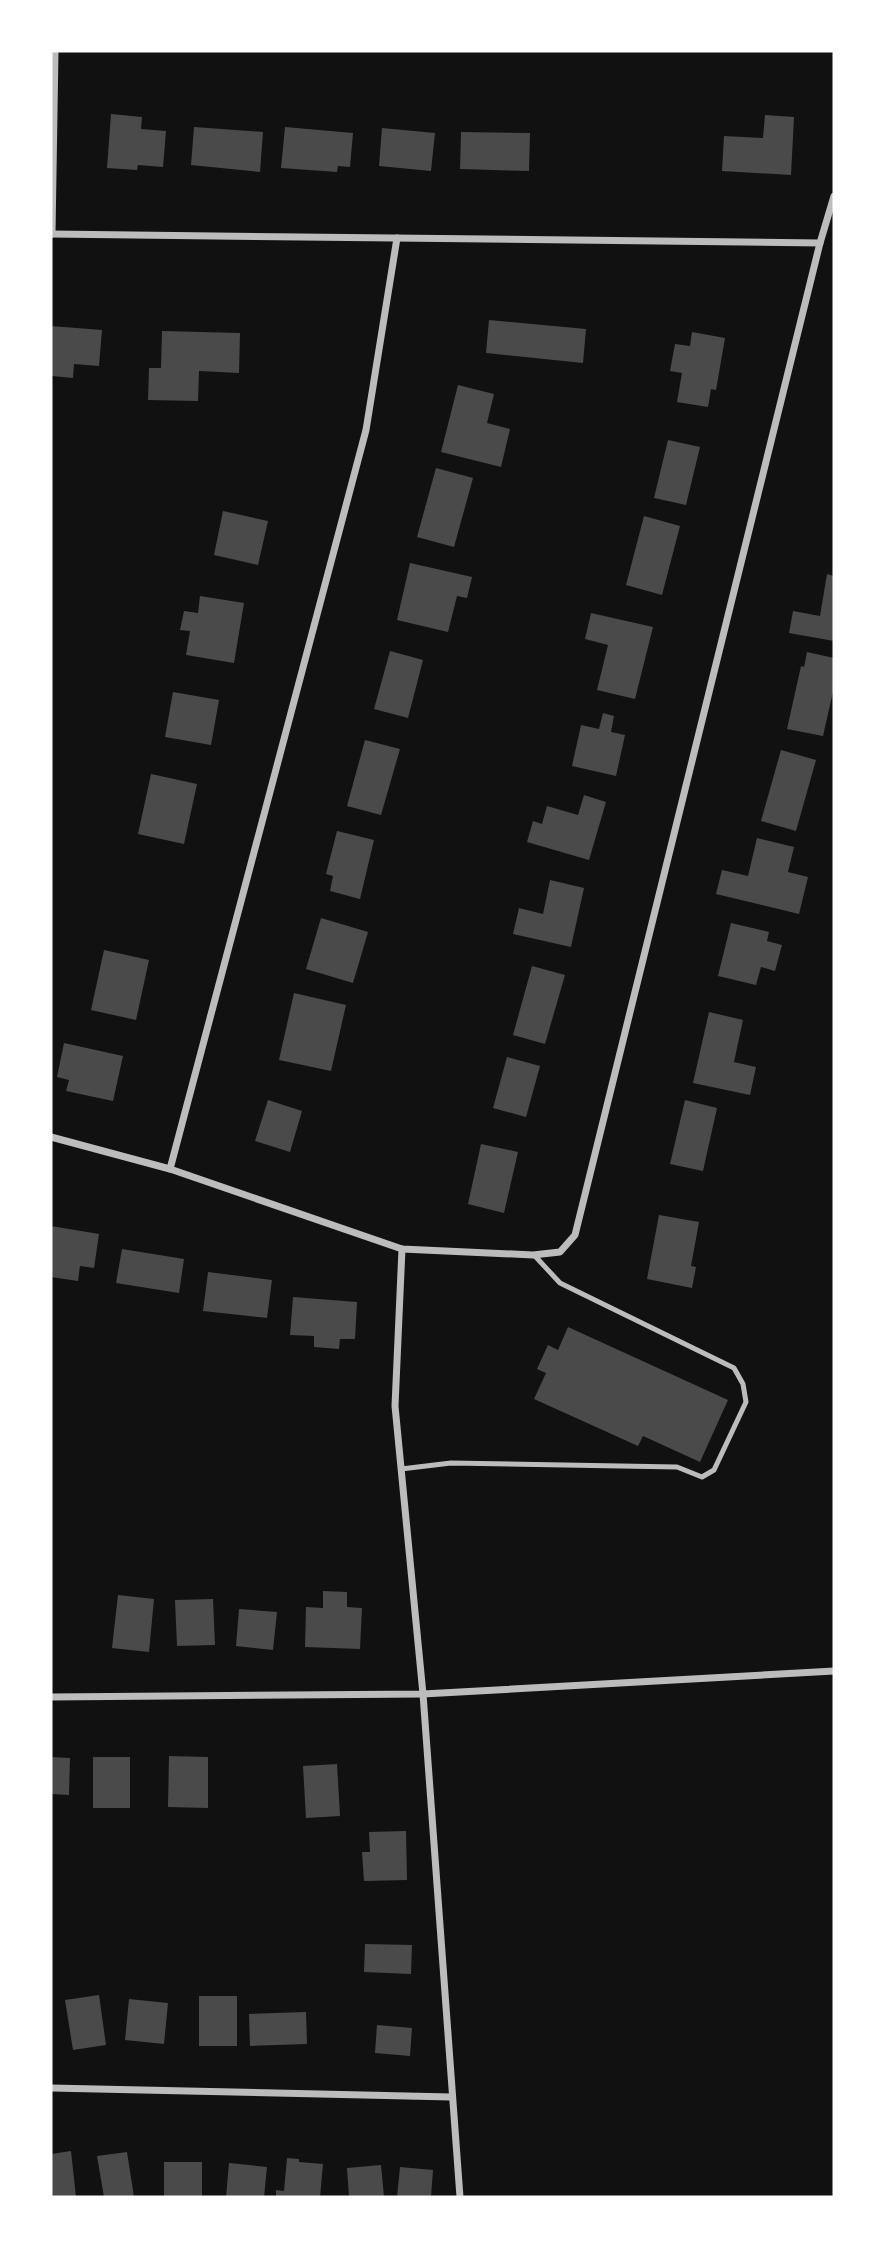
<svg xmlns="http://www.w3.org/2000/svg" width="885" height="2248" viewBox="0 0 885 2248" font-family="Arial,sans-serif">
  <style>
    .building { fill: #4a4a4a }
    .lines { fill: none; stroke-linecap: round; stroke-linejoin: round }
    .service { stroke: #bcbcbc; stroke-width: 5 }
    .minor { stroke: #bcbcbc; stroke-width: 7 }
  </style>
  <rect width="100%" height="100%" fill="#111"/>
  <!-- building -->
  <g class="building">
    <polygon points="111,114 142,117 141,129 166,131 163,167 138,165 137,170 107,168"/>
    <polygon points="765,115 794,117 791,175 722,171 724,136 763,138"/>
    <polygon points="194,127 263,132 260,172 191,165"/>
    <polygon points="285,127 353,133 350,167 338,166 337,172 281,168"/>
    <polygon points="382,128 435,133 431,171 379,166"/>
    <polygon points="461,132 530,133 529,171 460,169"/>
    <polygon points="489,320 586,329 583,363 486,353"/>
    <polygon points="51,326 102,330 99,366 74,364 73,378 52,376"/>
    <polygon points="162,331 240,333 239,373 199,371 198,401 148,400 149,368 161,368"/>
    <polygon points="692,332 725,338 716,390 711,389 708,407 677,402 682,373 670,371 675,344 690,346"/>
    <polygon points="458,385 494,394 487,423 510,429 501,467 441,452"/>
    <polygon points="668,440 700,447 686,505 654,498"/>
    <polygon points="436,468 473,478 454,547 417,537"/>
    <polygon points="223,511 268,521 258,565 214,555"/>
    <polygon points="644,516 680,526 662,595 626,585"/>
    <polygon points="410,563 472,577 467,598 457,596 448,632 397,620"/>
    <polygon points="827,574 834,576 834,641 789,633 793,611 820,616"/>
    <polygon points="200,596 244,603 234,663 186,655 190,631 180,630 184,611 198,613"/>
    <polygon points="591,613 653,627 635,699 597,690 608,645 585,639"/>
    <polygon points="390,651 423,660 408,718 374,709"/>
    <polygon points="807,652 834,658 834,687 823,736 787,729 801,666 804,667"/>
    <polygon points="173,692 219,700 211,745 165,737"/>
    <polygon points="603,713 614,716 611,732 625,735 616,776 572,766 581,725 599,729"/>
    <polygon points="365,740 400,749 381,815 347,806"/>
    <polygon points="781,750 816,760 796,831 761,821"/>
    <polygon points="151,774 197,784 184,844 138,834"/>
    <polygon points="584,795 606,802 589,860 527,842 533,821 542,824 547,806 578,815"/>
    <polygon points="337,831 374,840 360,899 330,891 333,876 326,874"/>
    <polygon points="757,838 794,847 788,872 808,877 799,914 716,894 722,870 748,876"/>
    <polygon points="550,880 584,888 571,947 513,934 519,908 543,914"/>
    <polygon points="321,918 368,932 353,983 306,969"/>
    <polygon points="731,923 769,932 767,941 782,945 775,971 761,967 756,985 718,976"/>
    <polygon points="104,950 149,960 136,1020 91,1010"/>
    <polygon points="532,966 565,975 545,1044 513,1035"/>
    <polygon points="294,993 346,1005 331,1071 279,1060"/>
    <polygon points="709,1012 743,1020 734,1062 756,1067 750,1095 693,1083"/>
    <polygon points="64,1043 123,1056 113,1101 66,1091 69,1080 57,1077"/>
    <polygon points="507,1057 540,1066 526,1117 493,1108"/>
    <polygon points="268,1100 302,1111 290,1152 255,1141"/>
    <polygon points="685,1100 717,1108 703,1171 670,1164"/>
    <polygon points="481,1144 518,1152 504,1213 468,1204"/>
    <polygon points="659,1215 699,1222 691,1266 696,1267 692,1288 647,1279"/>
    <polygon points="51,1226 99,1234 94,1268 80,1266 78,1281 51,1277"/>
    <polygon points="122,1249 184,1259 179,1293 116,1283"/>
    <polygon points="208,1272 272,1280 267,1318 203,1311"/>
    <polygon points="293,1297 357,1302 355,1339 340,1339 339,1349 314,1347 314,1336 290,1335"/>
    <polygon points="568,1327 728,1400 700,1462 643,1436 638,1446 534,1399 546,1373 537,1369 548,1345 558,1350"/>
    <polygon points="323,1591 347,1592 347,1607 362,1608 360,1649 305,1647 306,1607 323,1608"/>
    <polygon points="118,1595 154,1599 149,1652 112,1648"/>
    <polygon points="213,1599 215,1645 177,1646 175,1600"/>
    <polygon points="239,1609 277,1612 273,1650 236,1646"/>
    <polygon points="169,1756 208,1757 208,1808 168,1807"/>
    <polygon points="51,1757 70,1758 69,1795 51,1794"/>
    <rect x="93" y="1757" width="37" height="51"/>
    <polygon points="337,1764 340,1816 306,1818 303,1766"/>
    <polygon points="406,1831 407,1880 364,1881 362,1852 370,1852 369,1832"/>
    <polygon points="365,1944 412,1945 411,1974 364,1972"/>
    <polygon points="99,1995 106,2045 73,2050 65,2000"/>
    <rect x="199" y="1996" width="38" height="50"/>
    <polygon points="129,1999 168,2003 164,2044 125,2040"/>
    <polygon points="306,2012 307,2044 250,2046 249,2014"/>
    <polygon points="377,2025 412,2028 410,2056 375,2053"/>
    <polygon points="71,2151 76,2197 51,2197 51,2154"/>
    <polygon points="127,2152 134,2197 104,2197 97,2156"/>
    <polygon points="287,2158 299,2159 299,2162 323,2164 320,2197 276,2197 276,2190 284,2191"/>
    <rect x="164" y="2162" width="38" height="35"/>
    <polygon points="229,2163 267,2167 264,2197 226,2197"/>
    <polygon points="381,2165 384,2197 349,2197 347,2168"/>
    <polygon points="400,2167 433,2170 431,2197 397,2197"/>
  </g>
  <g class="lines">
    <!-- service -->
    <polyline class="service" points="401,1469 451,1463 677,1467 702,1477 714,1470 746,1402 743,1384 734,1368 560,1283 534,1255"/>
    <!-- minor -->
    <g class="minor">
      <polyline points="51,234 820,243"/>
      <polyline points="52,234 55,51"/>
      <polyline points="51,1137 170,1169 402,1249 533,1255 560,1252 575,1235 820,243 834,196"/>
      <polyline points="170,1169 366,430 397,238"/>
      <polyline points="402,1249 395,1406 423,1694 460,2197"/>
      <polyline points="51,1697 423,1694 834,1671"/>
      <polyline points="51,2088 451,2097"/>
    </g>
  </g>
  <!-- border -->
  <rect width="885" height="2248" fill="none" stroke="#ffffff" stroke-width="105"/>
</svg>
